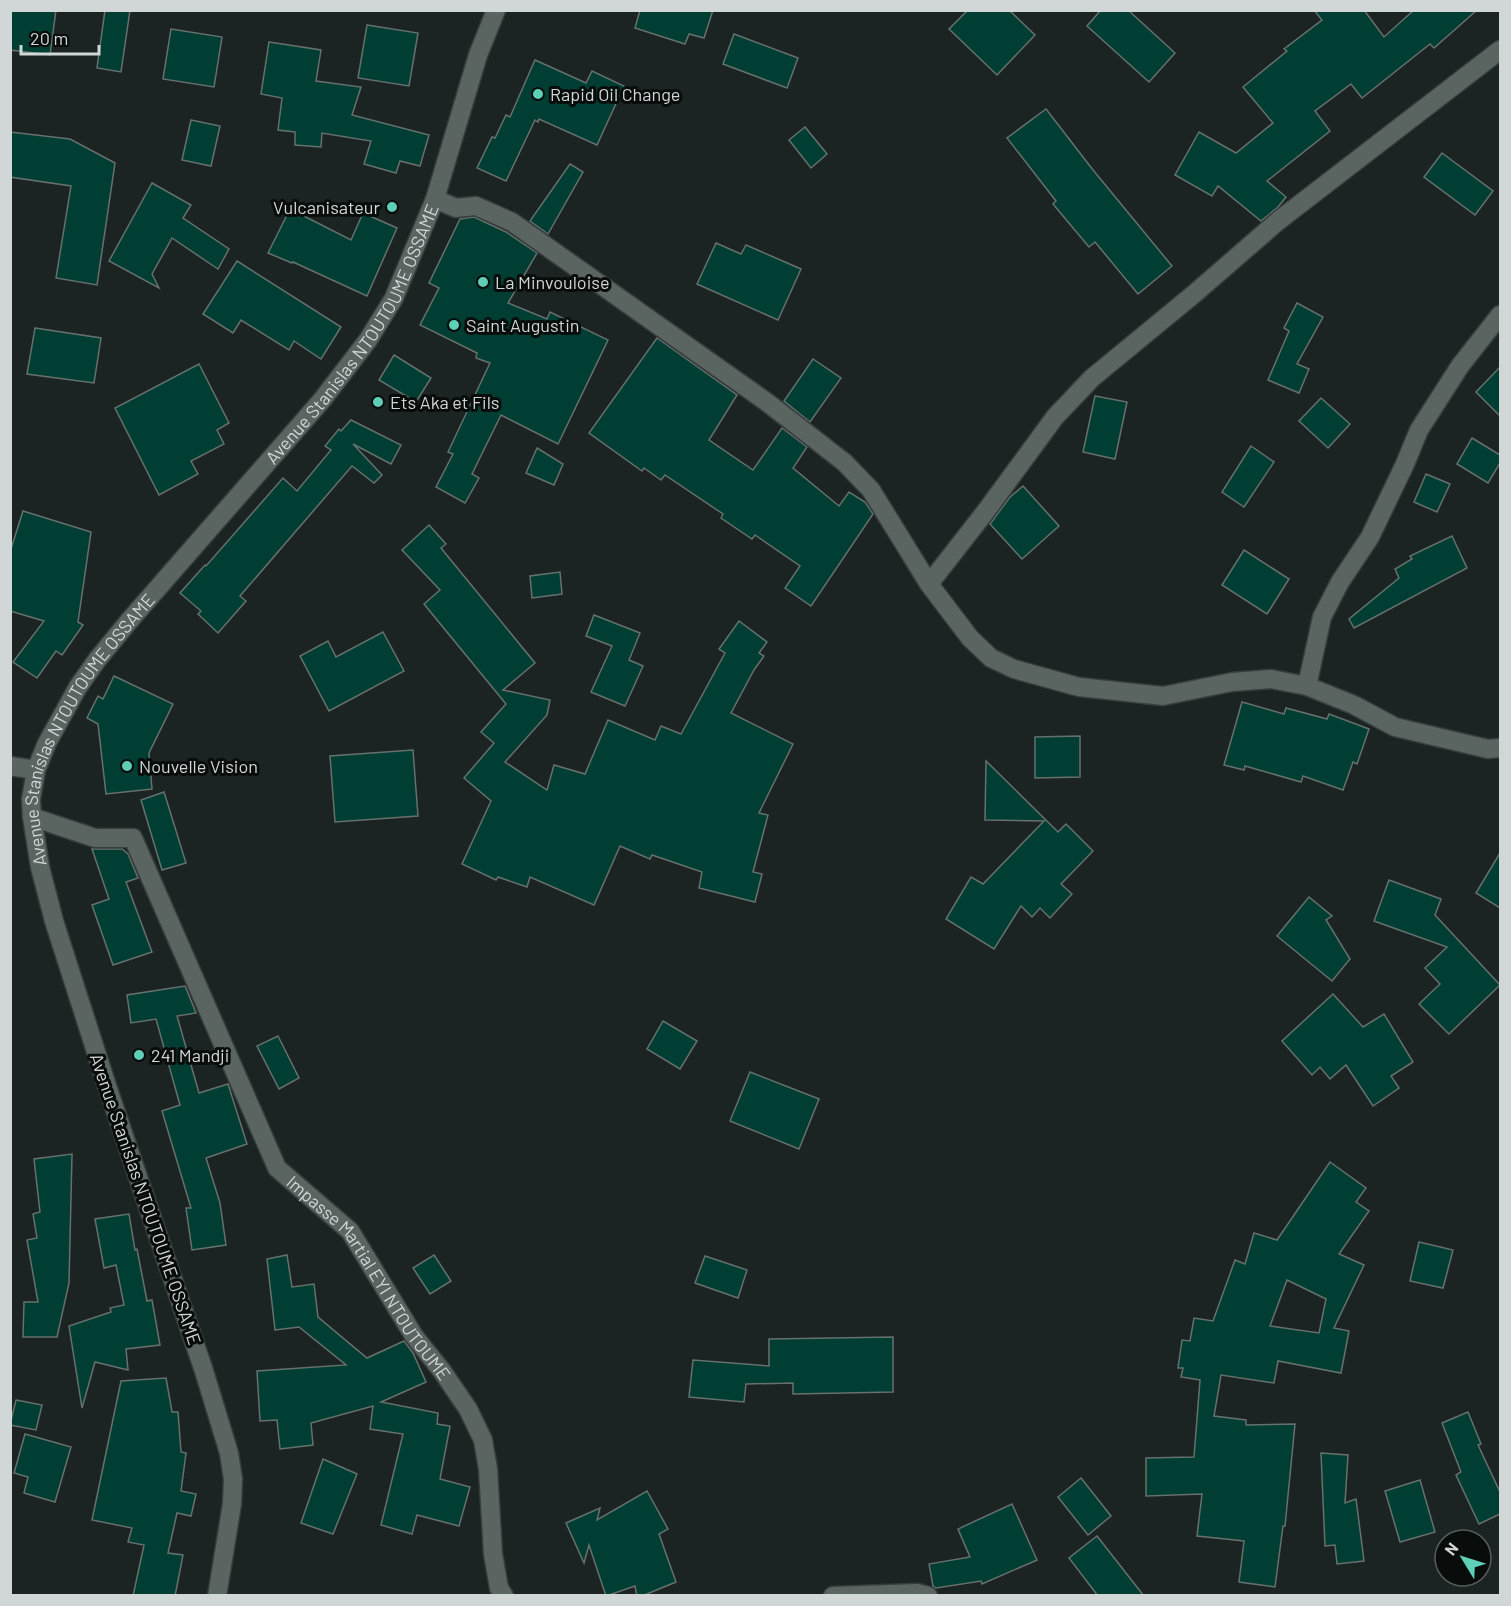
<svg xmlns="http://www.w3.org/2000/svg" width="1511" height="1606" viewBox="0 0 1511 1606" font-family="Barlow,sans-serif">
  <style>
    .building { fill: #003d33; stroke: #66716e; stroke-width: 1.5; fill-rule: evenodd }
    .lines { fill: none; stroke-linecap: round; stroke-linejoin: round }
    .minor-casing { stroke: #373d3c; stroke-width: 21 }
    .minor { stroke: #5a6562; stroke-width: 18 }
    .poi-dot { fill: #5eceb7; stroke: #080c0b; stroke-width: 2 }
    .labels { text-anchor: middle; dominant-baseline: central; stroke-width: 6; stroke-linejoin: round; paint-order: stroke }
    .poi-label { font-size: 18px; fill: #d1d7d6; stroke: #080c0b; text-anchor: start }
    .street-label { font-size: 18px; fill: #d1d7d6; stroke: #080c0b }
  </style>
  <rect width="100%" height="100%" fill="#1b2422"/>
  <!-- building -->
  <g class="building">
    <polygon points="10,10 56,10 50,55 10,50"/>
    <polygon points="105,10 130,10 121,72 97,68"/>
    <polygon points="640,10 713,10 704,38 689,34 685,44 635,28"/>
    <polygon points="968,10 1009,10 1035,35 997,75 949,29"/>
    <polygon points="1101,10 1128,10 1175,53 1149,82 1087,26"/>
    <polygon points="1314,10 1364,10 1384,37 1414,10 1477,10 1434,48 1430,44 1362,98 1351,84 1315,111 1330,131 1267,181 1286,197 1278,207 1261,221 1218,186 1212,196 1175,175 1199,132 1236,153 1273,123 1243,87 1287,51 1284,49 1322,20"/>
    <polygon points="367,25 418,33 409,86 358,78"/>
    <polygon points="171,29 222,37 214,87 163,79"/>
    <polygon points="734,34 798,58 787,88 723,64"/>
    <polygon points="269,42 321,50 316,81 361,87 352,115 429,135 420,166 400,161 396,173 364,164 371,141 322,133 321,147 295,145 295,132 278,130 282,98 261,94"/>
    <polygon points="535,60 586,83 592,71 624,86 597,145 539,119 538,122 535,120 506,181 477,168 492,137 495,138 506,115 510,117"/>
    <polygon points="1046,109 1093,170 1172,266 1138,294 1095,242 1089,247 1053,204 1056,201 1007,138"/>
    <polygon points="191,120 220,126 211,166 182,160"/>
    <polygon points="805,127 827,154 811,168 789,140"/>
    <polygon points="10,132 70,139 115,163 97,285 56,278 71,186 10,177"/>
    <polygon points="1442,153 1493,191 1475,215 1424,177"/>
    <polygon points="570,164 583,172 548,234 530,221"/>
    <polygon points="152,183 191,205 183,218 229,249 218,269 172,238 152,274 159,288 109,261"/>
    <polygon points="290,209 351,240 363,213 397,228 367,296 293,262 292,263 268,253"/>
    <polygon points="474,217 506,232 537,253 508,303 547,319 550,312 608,340 558,444 501,415 472,474 479,478 465,503 436,487 453,454 448,452 490,363 476,358 477,353 420,325 439,288 429,283 460,219"/>
    <polygon points="716,243 741,254 746,245 801,269 778,320 697,284"/>
    <polygon points="237,261 341,327 321,359 294,341 289,350 241,320 233,333 203,314"/>
    <polygon points="1297,303 1323,317 1297,364 1309,369 1299,393 1268,380 1289,331 1284,328"/>
    <polygon points="35,328 101,338 94,383 27,374"/>
    <polygon points="657,338 737,395 709,440 753,470 782,428 807,447 793,468 839,506 849,492 865,502 873,514 811,606 785,588 800,566 755,535 752,539 721,518 723,514 665,475 661,480 644,468 642,471 589,433"/>
    <polygon points="394,355 431,378 416,402 379,380"/>
    <polygon points="813,359 841,378 810,422 784,401"/>
    <polygon points="199,364 229,423 217,430 224,444 191,461 198,474 159,495 115,408"/>
    <polygon points="1500,367 1500,416 1476,392"/>
    <polygon points="1095,396 1127,402 1115,459 1083,452"/>
    <polygon points="1321,398 1350,424 1328,448 1299,421"/>
    <polygon points="351,420 401,445 391,464 353,444 382,475 374,483 352,466 240,596 246,601 218,633 198,614 201,611 180,593 205,565 206,566 283,478 297,491 331,450 325,446 339,429 341,431"/>
    <polygon points="1472,438 1500,455 1500,463 1488,483 1457,464"/>
    <polygon points="1251,446 1274,462 1244,507 1222,492"/>
    <polygon points="537,448 563,464 554,485 526,473"/>
    <polygon points="1426,474 1450,484 1437,512 1414,502"/>
    <polygon points="1023,486 1059,526 1022,559 990,524 1010,497"/>
    <polygon points="23,511 91,532 78,622 83,625 62,655 56,651 37,678 13,662 44,621 10,611 10,552"/>
    <polygon points="429,525 446,544 441,548 535,663 503,690 550,700 547,715 505,762 547,790 554,765 585,774 608,720 655,740 661,726 681,734 725,653 719,649 739,621 767,642 759,653 764,656 754,670 731,713 793,744 759,813 768,815 753,872 762,874 755,902 699,888 702,872 652,855 650,859 620,846 594,905 530,877 527,887 498,877 496,880 462,864 491,801 464,778 494,743 481,732 506,704 424,604 440,590 402,550"/>
    <polygon points="1452,536 1467,568 1354,628 1349,619 1399,578 1395,569 1412,559 1410,556"/>
    <polygon points="1244,550 1289,579 1267,614 1222,585"/>
    <polygon points="560,572 562,594 532,598 530,576"/>
    <polygon points="594,615 640,633 629,660 643,666 625,706 591,692 612,646 586,636"/>
    <polygon points="383,632 404,671 329,711 300,656 328,641 336,657"/>
    <polygon points="114,676 173,704 149,753 152,789 106,794 98,724 87,718 98,696 103,699"/>
    <polygon points="1242,702 1284,714 1286,708 1327,719 1329,714 1369,729 1357,764 1353,762 1343,790 1303,776 1301,782 1245,766 1244,770 1224,765"/>
    <polygon points="1080,736 1080,777 1035,778 1035,737"/>
    <polygon points="413,750 418,816 335,822 330,756"/>
    <polygon points="986,761 1058,832 1066,824 1093,851 1061,884 1072,894 1050,918 1040,908 1032,917 1021,906 994,949 946,919 971,877 983,884 1044,821 985,820"/>
    <polygon points="164,792 186,863 162,870 141,800"/>
    <polygon points="92,849 122,849 128,854 138,878 126,882 152,952 113,965 92,905 109,899"/>
    <polygon points="1500,853 1500,908 1476,893"/>
    <polygon points="1389,880 1441,899 1435,915 1500,985 1449,1034 1419,1004 1440,984 1425,968 1447,947 1374,921"/>
    <polygon points="1309,897 1332,916 1326,920 1350,959 1332,981 1277,936"/>
    <polygon points="185,986 196,1013 177,1016 199,1093 228,1084 247,1144 206,1158 220,1203 226,1245 192,1250 186,1208 191,1208 162,1111 180,1105 156,1019 131,1023 127,995"/>
    <polygon points="1333,994 1363,1027 1384,1014 1413,1062 1391,1076 1399,1088 1373,1106 1346,1065 1330,1079 1320,1067 1312,1075 1282,1041"/>
    <polygon points="663,1021 697,1041 680,1069 647,1049"/>
    <polygon points="278,1036 299,1078 279,1089 257,1046"/>
    <polygon points="750,1072 819,1099 799,1149 730,1121"/>
    <polygon points="72,1154 69,1283 57,1337 23,1337 24,1302 38,1302 27,1240 37,1238 33,1214 40,1212 34,1159"/>
    <path d="M1330 1162 1366 1188 1356 1202 1369 1211 1339 1254 1364 1265 1334 1328 1349 1331 1341 1373 1278 1361 1274 1383 1221 1375 1214 1416 1246 1420V1425L1295 1424 1285 1526H1283L1275 1587 1239 1582 1244 1541 1197 1536 1202 1494 1146 1496V1458L1194 1457 1200 1380 1181 1377 1183 1368H1178L1182 1340 1190 1341 1194 1318 1213 1321 1235 1260 1245 1264 1254 1233 1277 1240ZM1287 1280 1326 1299 1319 1333 1270 1326Z"/>
    <polygon points="129,1214 135,1250 137,1249 147,1301 152,1300 160,1345 126,1349 128,1370 95,1362 82,1408 69,1326 111,1312 110,1308 124,1305 116,1265 104,1268 95,1219"/>
    <polygon points="1419,1242 1453,1250 1443,1288 1410,1281"/>
    <polygon points="287,1255 292,1287 314,1284 318,1317 367,1358 404,1341 413,1353 426,1382 381,1402 438,1413 437,1424 450,1426 440,1479 470,1487 459,1526 417,1515 412,1534 381,1525 403,1434 370,1429 373,1406 311,1423 313,1445 280,1449 277,1420 260,1421 257,1371 346,1365 299,1327 275,1330 267,1259"/>
    <polygon points="434,1255 451,1281 430,1294 413,1268"/>
    <polygon points="705,1256 747,1270 738,1298 695,1283"/>
    <polygon points="893,1337 893,1392 793,1394 793,1383 746,1384 744,1402 689,1397 693,1360 769,1366 769,1339"/>
    <polygon points="166,1378 172,1412 178,1412 181,1452 186,1453 181,1491 196,1494 191,1516 177,1513 168,1553 183,1555 175,1596 133,1596 144,1545 128,1542 132,1528 92,1520 121,1381"/>
    <polygon points="16,1400 42,1405 36,1430 10,1425"/>
    <polygon points="1468,1412 1481,1444 1478,1445 1500,1492 1500,1514 1479,1524 1456,1475 1461,1472 1442,1423"/>
    <polygon points="25,1434 71,1447 55,1502 24,1493 28,1477 14,1473"/>
    <polygon points="1321,1453 1348,1455 1345,1503 1356,1499 1364,1561 1337,1564 1335,1545 1325,1546"/>
    <polygon points="323,1459 357,1474 333,1534 301,1523"/>
    <polygon points="1081,1478 1111,1516 1088,1535 1058,1497"/>
    <polygon points="1420,1480 1435,1532 1400,1542 1385,1491"/>
    <polygon points="647,1491 668,1529 659,1534 676,1582 642,1596 637,1596 635,1586 606,1596 589,1545 584,1563 566,1523 600,1508 597,1520"/>
    <polygon points="1012,1504 1037,1560 982,1584 981,1581 936,1588 933,1586 929,1564 970,1557 958,1529"/>
    <polygon points="1097,1536 1144,1596 1098,1596 1069,1558"/>
  </g>
  <g class="lines">
    <defs>
      <g id="minor">
        <polyline points="435,199 456,208 476,206 512,222 768,403 844,462 871,490 929,584 970,638 991,658 1014,669 1079,687 1163,696 1232,682 1271,679 1307,686 1354,705 1395,727 1488,749 1500,748"/>
        <polyline points="929,584 986,511 1055,417 1092,378 1194,294 1278,221 1500,50"/>
        <polyline points="1307,686 1322,617 1340,582 1370,537 1405,464 1419,430 1460,366 1500,315"/>
        <polyline points="10,766 36,770"/>
        <path id="s1" d="M32 817 95 838H133L277 1168 350 1231 414 1336 442 1371 468 1409 483 1440 488 1469 493 1554 499 1588 504 1596"/>
        <path id="s2" d="M217 1596 232 1504 233 1479 229 1453 204 1371 107 1086 54 921 40 867 32 817 31 799 36 770 47 743 78 687 97 660 129 621 322 400 368 340 394 298 435 199 478 55 496 10"/>
        <polyline points="833,1596 917,1593 928,1596"/>
      </g>
    </defs>
    <!-- minor casing -->
    <use href="#minor" class="minor-casing"/>
    <!-- minor -->
    <use href="#minor" class="minor"/>
  </g>
  <!-- markers -->
  <g class="poi-dot">
    <circle cx="538" cy="94" r="6"/>
    <circle cx="392" cy="207" r="6"/>
    <circle cx="483" cy="282" r="6"/>
    <circle cx="454" cy="325" r="6"/>
    <circle cx="378" cy="402" r="6"/>
    <circle cx="127" cy="766" r="6"/>
    <circle cx="139" cy="1055" r="6"/>
  </g>
  <g class="labels">
    <!-- poi labels -->
    <g class="poi-label">
      <text x="550" y="94">Rapid Oil Change</text>
      <text x="380" y="207" text-anchor="end">Vulcanisateur</text>
      <text x="495" y="282">La Minvouloise</text>
      <text x="466" y="325">Saint Augustin</text>
      <text x="390" y="402">Ets Aka et Fils</text>
      <text x="139" y="766">Nouvelle Vision</text>
      <text x="151" y="1055">241 Mandji</text>
    </g>
    <!-- street labels -->
    <g class="street-label">
      <text stroke="none"><textPath href="#s2" startOffset="1401">Avenue Stanislas NTOUTOUME OSSAME</textPath></text>
      <text stroke="none"><textPath href="#s2" startOffset="915">Avenue Stanislas NTOUTOUME OSSAME</textPath></text>
      <text transform="translate(146 1199) rotate(71)">Avenue Stanislas NTOUTOUME OSSAME</text>
      <text stroke="none"><textPath href="#s1" startOffset="609">Impasse Martial EYI NTOUTOUME</textPath></text>
    </g>
  </g>
  <!-- border -->
  <rect width="1511" height="1606" fill="none" stroke="#d1d7d6" stroke-width="24"/>
  <!-- north arrow -->
  <g transform="translate(1463 1558) rotate(308)"><circle r="28" fill="#080c0b" stroke="#585d5c" stroke-width="1.5"/>
  <path d="M0-4.5L10 22L0 15L-10 22Z" fill="#5eceb7"/>
  <text y="-9" font-size="16" font-weight="bold" text-anchor="middle" fill="#d1d7d6">N</text>
  </g>
  <!-- scale -->
  <path d="M21 45v9h78v-9" fill="none" stroke="#d1d7d6" stroke-width="3"/>
  <text x="30" y="45" font-size="18" fill="#d1d7d6" stroke="#080c0b" stroke-width="4.5" paint-order="stroke">20 m</text>
</svg>
